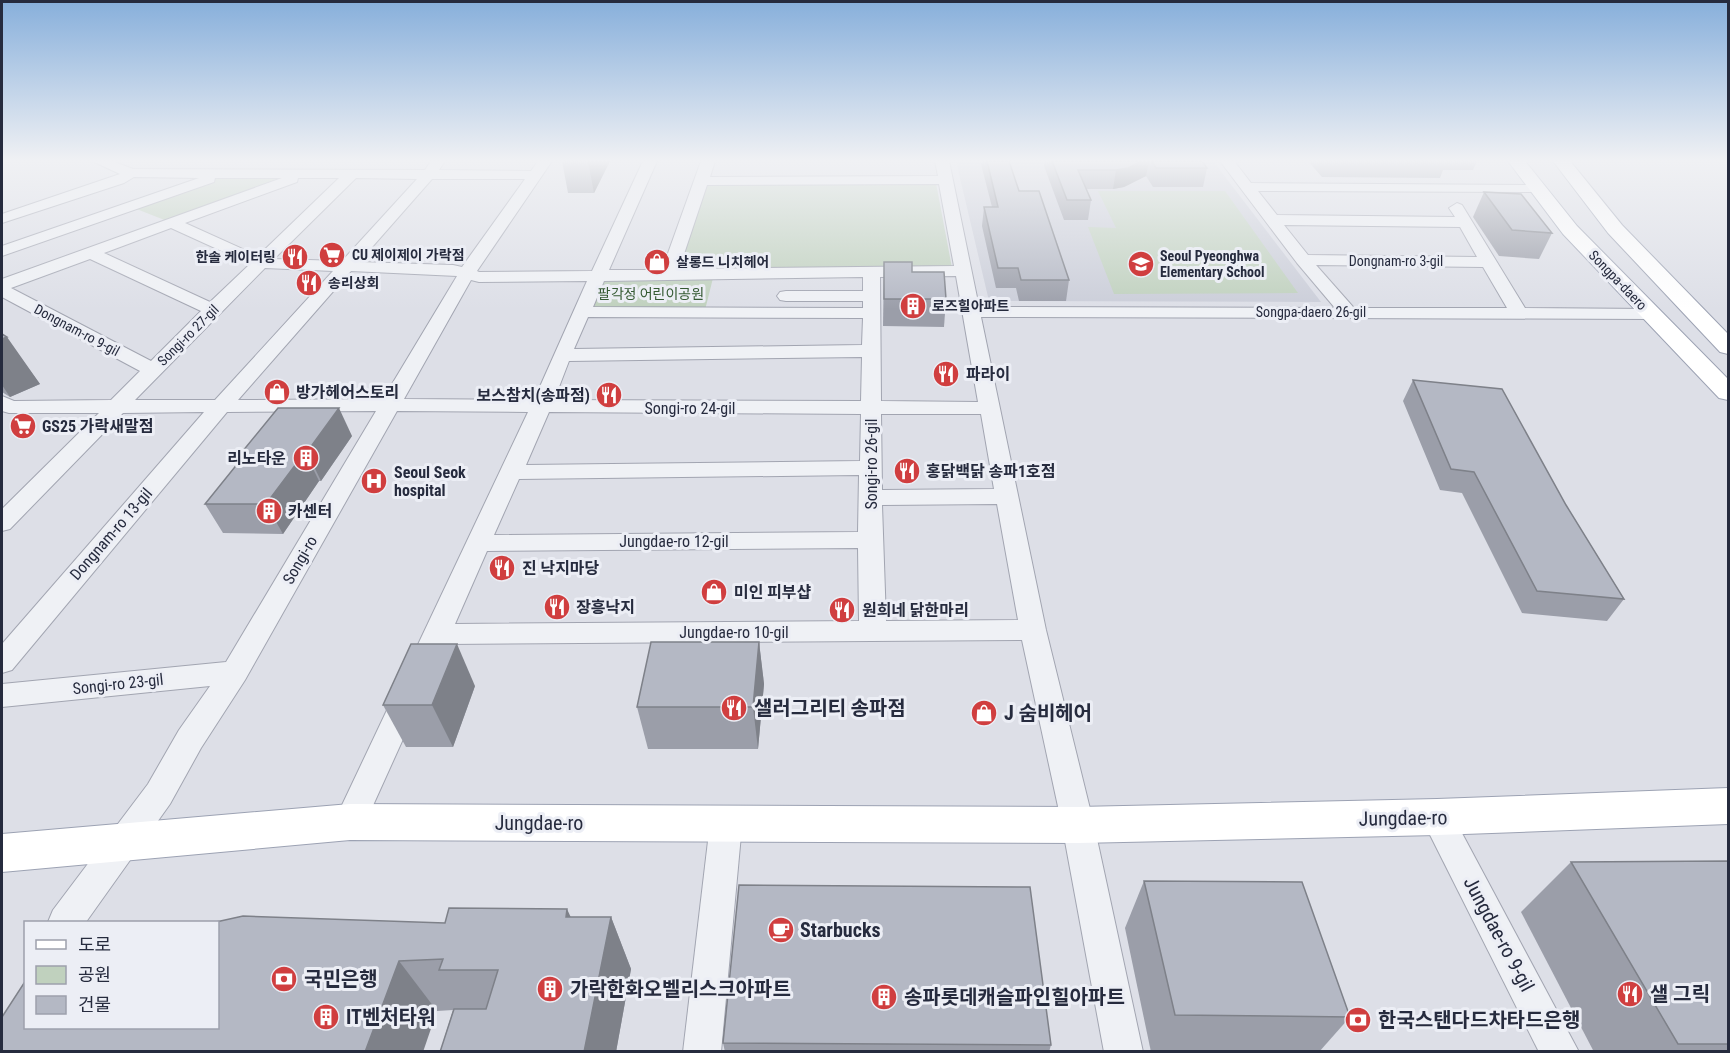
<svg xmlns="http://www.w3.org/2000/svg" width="1730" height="1053" viewBox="0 0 1730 1053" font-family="'Roboto Condensed','Noto Sans KR',sans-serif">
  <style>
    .built { fill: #cbced9 }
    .green { fill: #c0d1be }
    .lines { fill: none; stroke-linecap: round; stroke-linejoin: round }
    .minor-casing { stroke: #a2a5b1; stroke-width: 2 }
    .major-casing { stroke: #9ca2b3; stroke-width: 2 }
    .minor { fill: #eff1f5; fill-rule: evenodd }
    .major { fill: #fff; fill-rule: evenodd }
    .wall { fill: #9b9ea9 }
    .shaded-wall { fill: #7e8189 }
    .building { fill: #b4b8c4; stroke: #7e8189; stroke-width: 1.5 }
    .labels { text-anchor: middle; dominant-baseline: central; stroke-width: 6; stroke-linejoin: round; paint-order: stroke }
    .far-poi-label { font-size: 14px; font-weight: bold; fill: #262b3e; stroke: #eceef5; text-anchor: start }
    .far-street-label { font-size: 14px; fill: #262b3e; stroke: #eceef5 }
    .far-park-label { font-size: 14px; fill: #355a33; stroke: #eceef5 }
    .poi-label { font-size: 16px; font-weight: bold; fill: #262b3e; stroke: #eceef5; text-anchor: start }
    .street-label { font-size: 16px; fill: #262b3e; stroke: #eceef5 }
    .near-poi-label { font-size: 20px; font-weight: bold; fill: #262b3e; stroke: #eceef5; text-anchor: start }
    .near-street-label { font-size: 20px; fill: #262b3e; stroke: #eceef5 }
  </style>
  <rect width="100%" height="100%" fill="#dddfe7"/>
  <!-- built -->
  <polygon class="built" points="956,161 1213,161 1321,302 989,301"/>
  <!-- green -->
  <g class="green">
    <polygon points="224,176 288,177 167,221 134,208"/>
    <polygon points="706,183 936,183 952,268 674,272"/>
    <polygon points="1098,191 1225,191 1298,293 1114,294 1088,227 1116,228"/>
    <polygon points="601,278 713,278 705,310 586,310"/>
  </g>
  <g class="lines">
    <defs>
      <g id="minor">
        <path d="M92 161H112L133 169 425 170 431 161H445L439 170 531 171 538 161H552L477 271 479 272 592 271 643 161H657L609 270H662L701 161H715L710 177 938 176 935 161H949L979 307 1335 308 1297 263 1220 161H1234L1251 183 1537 185 1542 186 1544 189 1542 192 1258 191 1277 215 1455 217 1449 208 1457 203 1462 205 1525 308 1650 309 1656 310 1659 314 1656 318 1650 319 981 317 1046 630 1094 825 1143 1052H1104L1062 825 1022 640 446 644 361 832 350 837 339 832 334 822 528 412 397 411 245 680 201 748 170 804 86 922H48L53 910 148 784 179 730 210 686 2 707V684L226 662 376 411 227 412 12 670 2 673V644L204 412 123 413 10 529 2 531V509L99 413H9L2 411V396L14 401 111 400 140 371 2 297V279L282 178H215L214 182 2 256V246L199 178 134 177 124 183 2 223V214L120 174ZM298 178H339L258 256 185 223 297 182ZM356 178 417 179 342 261 274 259ZM432 179H525L462 267 453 265 359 262ZM939 184 954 266 679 269 707 185ZM1284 225 1460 227 1477 257 1308 255ZM171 228 250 264 210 302 104 253ZM90 259 201 311 151 361 11 288ZM1316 265 1483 267 1507 308H1354ZM265 268 333 271 215 400H135ZM351 271 457 276 383 399 238 400ZM956 276 978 402 881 401 880 277ZM863 277V291H786L780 292 777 296 780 300 786 301H863V308L593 307 604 281ZM471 280 479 282 587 281 534 400 404 399ZM588 317 863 318 862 345 574 349ZM862 357 861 401 554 400 569 361ZM549 412 861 414 860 461 526 465ZM881 414H981L994 489 882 490ZM859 475 858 532 494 535 519 479ZM997 504 1018 620 886 621 882 505ZM858 548 859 621 455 624 487 551Z"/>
        <polygon points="1437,803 1448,807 1579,1052 1539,1052 1421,817 1426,807"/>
        <polygon points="726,809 737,814 742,824 721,1052 683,1052 710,824 715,814"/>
      </g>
      <g id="major">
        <polygon points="1508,161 1525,161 1577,226 1728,379 1728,400 1719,398 1563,234"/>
        <polygon points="1553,161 1570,161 1622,225 1728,334 1728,354 1720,352 1608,233"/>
        <polygon points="1728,788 1728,824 1437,835 1078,843 350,840 2,872 2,834 350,804 1078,807 1437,799"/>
      </g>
    </defs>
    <!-- minor casing -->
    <use href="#minor" class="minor-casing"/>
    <!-- major casing -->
    <use href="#major" class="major-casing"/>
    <!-- minor -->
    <use href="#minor" class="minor"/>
    <!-- major -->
    <use href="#major" class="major"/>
  </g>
  <!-- wall -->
  <g class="wall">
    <polygon points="562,161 610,161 594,193 568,193"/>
    <polygon points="982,161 1009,161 1019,191 1069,280 1066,301 1019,301 1016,288 996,288 982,226 984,207 992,207 981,164"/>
    <polygon points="1044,161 1202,161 1207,168 1203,187 1153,187 1146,176 1124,187 1113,189 1086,189 1091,200 1088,220 1064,220 1044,166"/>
    <polygon points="1308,161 1477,161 1473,170 1443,170 1440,178 1322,177"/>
    <polygon points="1484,192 1552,233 1539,259 1499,256 1473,217"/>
    <polygon points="884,262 946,299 944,327 883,326"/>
    <polygon points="2,333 40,384 10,397 2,392"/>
    <polygon points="1413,380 1566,505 1624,599 1607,621 1522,613 1462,493 1440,490 1403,401"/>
    <polygon points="352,436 321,481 319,481 283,534 223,533 205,504 244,456 242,452"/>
    <polygon points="759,642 764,684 758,749 648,749 637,707"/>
    <polygon points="475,686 453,747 406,747 383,705"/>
    <polygon points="1728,861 1728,1052 1594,1052 1521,912 1571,862"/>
    <polygon points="1144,881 1350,1017 1319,1052 1151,1052 1125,928"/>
    <polygon points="571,917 611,917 631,969 616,1052 440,1052 453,1010 437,1011 2,1052 445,923"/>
    <polygon points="723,1043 1051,1045 1049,1052 725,1052"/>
  </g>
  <!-- shaded-wall -->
  <g class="shaded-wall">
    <polygon points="588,161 610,161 594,193"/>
    <polygon points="1142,161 1149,161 1146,176 1124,187 1113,189 1116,170"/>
    <polygon points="2,333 5,338 7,337 40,384 10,397 2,385"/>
    <polygon points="339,408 352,436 321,481 307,452"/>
    <polygon points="305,452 319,481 283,534 266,504"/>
    <polygon points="759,642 764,684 758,749 753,707"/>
    <polygon points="457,644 475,686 453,747 432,705"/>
    <polygon points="567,909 591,961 566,917"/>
    <polygon points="611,917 631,969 616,1052 584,1052"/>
    <polygon points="399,961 437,1011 423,1052 365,1052"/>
  </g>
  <!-- building -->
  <g class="building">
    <polygon points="987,161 1009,161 1019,191 1039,191 1069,280 1021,280 1018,268 998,268 984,207 998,207"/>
    <polygon points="1052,161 1142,161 1128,168 1116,170 1078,170 1091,200 1067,200"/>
    <polygon points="1152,161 1202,161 1207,168 1156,168"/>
    <polygon points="1484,192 1521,194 1552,233 1512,230"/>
    <polygon points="884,262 912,262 912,272 944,272 946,299 884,299"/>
    <polygon points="2,334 7,337 2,339"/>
    <polygon points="1413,380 1502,389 1566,505 1624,599 1537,591 1474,472 1451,469"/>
    <polygon points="278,408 339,408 307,452 305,452 266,504 205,504 247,452 242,452"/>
    <polygon points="651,642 759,642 753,707 637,707"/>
    <polygon points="411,644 457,644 432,705 383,705"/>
    <polygon points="1728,861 1728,1044 1678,1044 1571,862"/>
    <polygon points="1144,881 1302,882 1350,1017 1175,1015"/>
    <polygon points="739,885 1030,887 1051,1045 723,1043"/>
    <polygon points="449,908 567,909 566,917 611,917 584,1052 440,1052 454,1009 486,1009 498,970 439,970 443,959 399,961 365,1052 2,1052 2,1017 26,980 26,1028 218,1028 218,922 216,922 243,916 445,923"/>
  </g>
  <!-- sky -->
  <linearGradient id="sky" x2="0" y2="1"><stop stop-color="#87afdb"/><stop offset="0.52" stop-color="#f0f1f4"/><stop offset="1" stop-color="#f0f1f4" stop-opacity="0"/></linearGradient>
  <rect width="1730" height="309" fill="url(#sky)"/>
  <!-- icons -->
  <defs>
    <symbol id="supermarket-disc" viewBox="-11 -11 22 22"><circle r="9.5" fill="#d03e3f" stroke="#eceef5"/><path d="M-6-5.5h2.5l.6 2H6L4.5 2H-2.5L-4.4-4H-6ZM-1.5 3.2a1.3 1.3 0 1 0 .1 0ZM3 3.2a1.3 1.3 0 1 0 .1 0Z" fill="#fff"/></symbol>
    <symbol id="restaurant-disc" viewBox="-11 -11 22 22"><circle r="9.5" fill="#d03e3f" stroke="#eceef5"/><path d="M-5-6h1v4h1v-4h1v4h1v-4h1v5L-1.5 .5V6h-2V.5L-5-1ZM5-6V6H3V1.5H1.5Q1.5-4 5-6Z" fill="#fff"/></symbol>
    <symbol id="shop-disc" viewBox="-11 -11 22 22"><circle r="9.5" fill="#d03e3f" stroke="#eceef5"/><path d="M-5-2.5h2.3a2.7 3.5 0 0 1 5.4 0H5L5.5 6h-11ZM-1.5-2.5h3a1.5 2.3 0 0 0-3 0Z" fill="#fff"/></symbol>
    <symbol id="school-disc" viewBox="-11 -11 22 22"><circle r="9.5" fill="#d03e3f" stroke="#eceef5"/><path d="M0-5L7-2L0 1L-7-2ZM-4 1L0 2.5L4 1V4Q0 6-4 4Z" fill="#fff"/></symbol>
    <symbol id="building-disc" viewBox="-11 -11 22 22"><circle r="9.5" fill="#d03e3f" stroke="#eceef5"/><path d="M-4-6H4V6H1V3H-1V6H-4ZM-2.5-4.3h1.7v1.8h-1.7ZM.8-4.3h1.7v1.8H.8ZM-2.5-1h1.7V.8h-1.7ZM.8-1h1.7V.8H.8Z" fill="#fff"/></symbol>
    <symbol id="hospital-disc" viewBox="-11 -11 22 22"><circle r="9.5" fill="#d03e3f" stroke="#eceef5"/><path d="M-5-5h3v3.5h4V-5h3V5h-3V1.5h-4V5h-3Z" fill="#fff"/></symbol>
    <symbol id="cafe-disc" viewBox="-11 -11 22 22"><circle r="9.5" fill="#d03e3f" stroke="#eceef5"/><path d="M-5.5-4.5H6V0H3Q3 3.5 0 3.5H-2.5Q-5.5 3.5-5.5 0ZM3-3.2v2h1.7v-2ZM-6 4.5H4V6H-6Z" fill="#fff"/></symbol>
    <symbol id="bank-disc" viewBox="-11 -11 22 22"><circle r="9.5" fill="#d03e3f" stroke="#eceef5"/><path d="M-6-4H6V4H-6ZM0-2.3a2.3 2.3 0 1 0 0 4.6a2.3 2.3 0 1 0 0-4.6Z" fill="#fff"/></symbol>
  </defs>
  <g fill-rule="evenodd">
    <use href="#supermarket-disc" x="317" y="240" width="30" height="30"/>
    <use href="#restaurant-disc" x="280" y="242" width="30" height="30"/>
    <use href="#shop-disc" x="642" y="247" width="30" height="30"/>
    <use href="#school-disc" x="1126" y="249" width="30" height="30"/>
    <use href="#restaurant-disc" x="294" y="268" width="30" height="30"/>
    <use href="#building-disc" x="898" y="291" width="30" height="30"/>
    <use href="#restaurant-disc" x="931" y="359" width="30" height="30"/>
    <use href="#shop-disc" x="262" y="377" width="30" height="30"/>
    <use href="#restaurant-disc" x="594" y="380" width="30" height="30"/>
    <use href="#supermarket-disc" x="8" y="411" width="30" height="30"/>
    <use href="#building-disc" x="291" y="443" width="30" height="30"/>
    <use href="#restaurant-disc" x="892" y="456" width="30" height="30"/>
    <use href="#hospital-disc" x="359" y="466" width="30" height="30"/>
    <use href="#building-disc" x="254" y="496" width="30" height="30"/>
    <use href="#restaurant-disc" x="487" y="553" width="30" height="30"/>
    <use href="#shop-disc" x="699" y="577" width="30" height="30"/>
    <use href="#restaurant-disc" x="542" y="592" width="30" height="30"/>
    <use href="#restaurant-disc" x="827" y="595" width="30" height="30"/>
    <use href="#restaurant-disc" x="719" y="693" width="30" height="30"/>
    <use href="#shop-disc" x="969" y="698" width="30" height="30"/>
    <use href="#cafe-disc" x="766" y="915" width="30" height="30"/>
    <use href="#bank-disc" x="269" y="964" width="30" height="30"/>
    <use href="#building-disc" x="535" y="974" width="30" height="30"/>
    <use href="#restaurant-disc" x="1615" y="979" width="30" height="30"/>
    <use href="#building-disc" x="869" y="982" width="30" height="30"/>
    <use href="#building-disc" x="311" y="1002" width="30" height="30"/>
    <use href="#bank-disc" x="1343" y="1005" width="30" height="30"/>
  </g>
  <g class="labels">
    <!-- far-poi labels -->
    <g class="far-poi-label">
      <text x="352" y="255">CU 제이제이 가락점</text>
      <text x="1160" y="256">Seoul Pyeonghwa<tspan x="1160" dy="16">Elementary School</tspan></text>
      <text x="276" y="257" text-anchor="end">한솔 케이터링</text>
      <text x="676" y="262">살롱드 니치헤어</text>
      <text x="328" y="283">송리상회</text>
      <text x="932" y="306">로즈힐아파트</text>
    </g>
    <!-- far-street labels -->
    <g class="far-street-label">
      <text x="1396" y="261">Dongnam-ro 3-gil</text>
      <text transform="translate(1618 280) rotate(46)">Songpa-daero</text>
      <text x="1311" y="312">Songpa-daero 26-gil</text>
      <text transform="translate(77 330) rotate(28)">Dongnam-ro 9-gil</text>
      <text transform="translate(188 335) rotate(-45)">Songi-ro 27-gil</text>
    </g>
    <!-- far-park labels -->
    <g class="far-park-label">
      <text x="651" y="294">팔각정 어린이공원</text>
    </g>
    <!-- poi labels -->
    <g class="poi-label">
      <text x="966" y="374">파라이</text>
      <text x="296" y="392">방가헤어스토리</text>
      <text x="590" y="395" text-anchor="end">보스참치(송파점)</text>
      <text x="42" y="426">GS25 가락새말점</text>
      <text x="286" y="458" text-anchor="end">리노타운</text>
      <text x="926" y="471">홍닭백닭 송파1호점</text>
      <text x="394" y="472">Seoul Seok<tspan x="394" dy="18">hospital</tspan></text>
      <text x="288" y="511">카센터</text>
      <text x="522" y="568">진 낙지마당</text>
      <text x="734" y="592">미인 피부샵</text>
      <text x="576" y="607">장흥낙지</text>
      <text x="862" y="610">원희네 닭한마리</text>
    </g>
    <!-- street labels -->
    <g class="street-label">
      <text x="690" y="408">Songi-ro 24-gil</text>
      <text transform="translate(871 464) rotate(-90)">Songi-ro 26-gil</text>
      <text transform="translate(111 534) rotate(-49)">Dongnam-ro 13-gil</text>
      <text x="674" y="541">Jungdae-ro 12-gil</text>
      <text transform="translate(300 560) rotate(-60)">Songi-ro</text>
      <text x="734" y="632">Jungdae-ro 10-gil</text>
      <text transform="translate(118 684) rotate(-6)">Songi-ro 23-gil</text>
    </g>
    <!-- near-poi labels -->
    <g class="near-poi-label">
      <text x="754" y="708">샐러그리티 송파점</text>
      <text x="1004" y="713">J 숨비헤어</text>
      <text x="800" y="930">Starbucks</text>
      <text x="304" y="979">국민은행</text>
      <text x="570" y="989">가락한화오벨리스크아파트</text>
      <text x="1650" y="994">샐 그릭</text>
      <text x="904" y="997">송파롯데캐슬파인힐아파트</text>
      <text x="346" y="1017">IT벤처타워</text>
      <text x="1378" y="1020">한국스탠다드차타드은행</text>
    </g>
    <!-- near-street labels -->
    <g class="near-street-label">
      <text transform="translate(1403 818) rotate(-1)">Jungdae-ro</text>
      <text x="539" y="823">Jungdae-ro</text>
      <text transform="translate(1499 934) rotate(62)">Jungdae-ro 9-gil</text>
    </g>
  </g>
  <!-- border -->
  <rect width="1730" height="1053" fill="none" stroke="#262b3e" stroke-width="6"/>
  <!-- legend -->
  <rect x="24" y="921" width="195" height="108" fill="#eceef5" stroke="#9da0ac" stroke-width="1.5"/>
  <rect x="36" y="940" width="30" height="9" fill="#ffffff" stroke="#9da0ac" stroke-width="1.5"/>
  <text x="78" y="951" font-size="18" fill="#262b3e">도로</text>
  <rect x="36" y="966" width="30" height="18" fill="#c0d1be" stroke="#9da0ac" stroke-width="1.5"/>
  <text x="78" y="981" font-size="18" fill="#262b3e">공원</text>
  <rect x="36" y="996" width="30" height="18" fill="#b4b8c4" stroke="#9da0ac" stroke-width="1.5"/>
  <text x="78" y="1011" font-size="18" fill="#262b3e">건물</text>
</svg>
